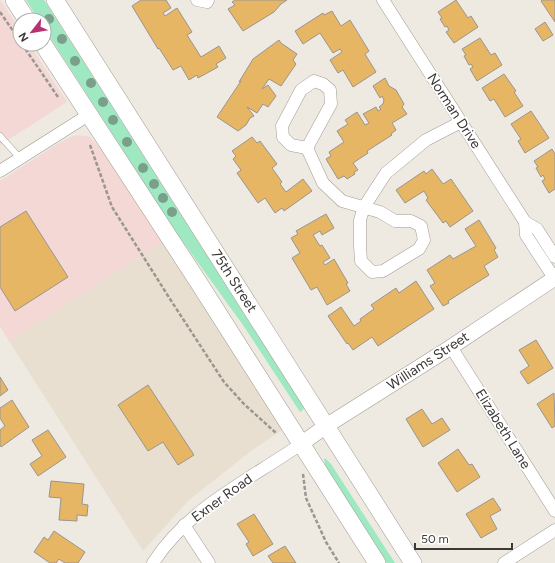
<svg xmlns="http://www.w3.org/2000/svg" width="555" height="563" viewBox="0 0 555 563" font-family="Figtree,sans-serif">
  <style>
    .built { fill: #e8dfd0 }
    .education { fill: #f3d8d6 }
    .green { fill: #9ee9c2 }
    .building { fill: #e6b665; stroke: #9a958e }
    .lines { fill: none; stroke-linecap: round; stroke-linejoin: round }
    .service-casing { stroke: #a09b94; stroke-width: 7 }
    .minor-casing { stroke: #a09b94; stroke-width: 13 }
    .tertiary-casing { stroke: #a09b94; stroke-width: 16 }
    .secondary-casing { stroke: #a09b94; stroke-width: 18 }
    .path { stroke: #9a9791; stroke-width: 2.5; stroke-dasharray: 4 2; stroke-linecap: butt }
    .service { stroke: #fff; stroke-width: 6 }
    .minor { stroke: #fff; stroke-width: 12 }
    .tertiary { stroke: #fff; stroke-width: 15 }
    .secondary { stroke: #fff; stroke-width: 17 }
    .tree { fill: #7a9f8b }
    .labels { text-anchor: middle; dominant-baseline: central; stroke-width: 3.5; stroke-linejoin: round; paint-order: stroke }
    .street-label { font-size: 14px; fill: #3b3936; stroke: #fff }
  </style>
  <rect width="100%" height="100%" fill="#eee9e1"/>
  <!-- built -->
  <polygon class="built" points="163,242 282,430 251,451 189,500 143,551 9,341"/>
  <!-- education -->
  <g class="education">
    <polygon points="0,0 20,30 20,44 29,44 67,102 0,145"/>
    <polygon points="77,135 90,137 103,152 163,242 9,341 0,326 0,181 51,148 66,139"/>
  </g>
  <!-- green -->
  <g class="green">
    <polygon points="26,0 44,0 301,403 304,409 300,412 243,325 175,231 44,28 44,20 39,20"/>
    <polygon points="325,458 331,464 395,563 386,563 326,468 324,459"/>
  </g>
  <!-- building -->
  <g class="building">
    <polygon points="141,0 166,0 171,8 163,13 165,16 177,8 192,32 187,35 201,57 219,46 226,58 216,64 218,67 198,78 197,75 189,80 181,66 173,70 159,48 158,49 132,6"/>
    <polygon points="235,0 287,0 281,4 274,12 243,31 228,9 235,5 232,2"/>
    <polygon points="456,0 468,18 471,16 478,27 454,43 446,32 449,30 447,26 445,27 440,19 442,18 438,12"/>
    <polygon points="542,0 555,0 555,22 541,1"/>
    <polygon points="332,11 341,26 350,20 369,51 365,54 376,72 353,87 343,70 338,73 330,60 342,52 340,49 333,53 320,33 303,44 295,31 323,13 324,15"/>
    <polygon points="545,22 553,35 543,41 535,29"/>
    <polygon points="480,38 491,55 495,53 502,65 477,81 470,69 473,67 471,64 469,65 464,56 466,55 462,49"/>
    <polygon points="279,40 281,43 297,54 293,60 296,64 281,86 269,79 262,89 268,85 276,96 268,107 263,104 257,113 247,107 254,116 250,118 246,125 238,131 217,117 241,81 239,82 253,59"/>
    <polygon points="504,74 516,91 514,92 523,106 505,117 494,99 490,101 482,88"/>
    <polygon points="385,78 389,86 396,90 404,104 402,107 407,114 392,123 396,130 391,134 392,135 367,151 368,153 353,163 358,170 354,172 355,174 347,179 344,176 338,179 326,159 331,156 329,152 344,142 337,131 348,124 345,120 357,112 365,125 369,123 363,114 376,107 378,111 381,109 379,107 383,104 384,100 382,96 380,98 373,86"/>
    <polygon points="531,111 549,138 525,153 518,141 521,139 511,124"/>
    <polygon points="252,137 257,143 260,141 277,164 272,168 282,182 280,184 286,192 303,179 312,191 284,211 282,208 275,213 265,198 258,203 237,173 241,170 233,159 236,156 232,151"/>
    <polygon points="552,149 555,154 555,189 549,193 542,181 545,179 543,175 541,177 536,168 538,167 534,161"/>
    <polygon points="432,169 443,184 451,179 473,211 450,227 446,221 443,223 426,200 428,198 424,191 405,203 396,190 424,171 426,174"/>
    <polygon points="26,211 68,277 15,311 0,287 0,227"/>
    <polygon points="326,214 334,228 322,235 320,231 313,235 320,246 322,245 330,258 323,262 325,265 334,259 348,283 346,284 350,291 327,305 317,287 311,290 292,258 300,253 291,238 298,234 296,231"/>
    <polygon points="479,220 496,248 494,250 498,257 484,266 489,275 448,301 449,303 443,306 430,286 435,283 427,270 450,255 453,259 476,246 465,229"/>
    <polygon points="416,281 434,309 378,346 372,337 353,350 348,343 347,344 328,316 341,307 354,326 361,321 360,319 374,309 371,305 396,288 399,293"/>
    <polygon points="536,340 553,368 528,384 520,372 529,366 519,350"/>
    <polygon points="0,377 8,390 0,396"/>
    <polygon points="148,385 194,455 178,465 163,442 148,451 118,405"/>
    <polygon points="554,393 555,426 552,428 537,404"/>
    <polygon points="12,400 29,427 1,447 0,445 0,430 5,426 0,418 0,408"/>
    <polygon points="422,409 432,424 442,418 450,430 423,447 406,419"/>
    <polygon points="48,430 66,457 38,476 30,464 42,456 32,440"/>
    <polygon points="458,449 469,465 472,464 480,477 457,492 438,463"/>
    <polygon points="51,481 84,484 82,504 88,505 87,516 77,515 77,521 59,520 61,498 49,497"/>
    <polygon points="493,498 501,510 490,516 497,529 481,538 466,514"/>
    <polygon points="254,514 273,544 253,556 246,544 249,542 237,524"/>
    <polygon points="54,531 85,552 78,563 65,563 59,559 56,563 50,563 34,552 44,537 48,540"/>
    <polygon points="285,546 296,563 273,563 268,556"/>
  </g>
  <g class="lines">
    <defs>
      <polyline id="service" points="0,136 20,158"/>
      <g id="minor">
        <polyline points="197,0 207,2 208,0"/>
        <polyline points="383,0 525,222 537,229 555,257"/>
        <polyline points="307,148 331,104 330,90 323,84 314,81 301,90 282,126 283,137 291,145 307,148 323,183 342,201 380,212 395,221 411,221 421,226 424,240 419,249 383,271 372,272 361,261 360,246 360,220 364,207 386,173 426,140 461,122"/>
        <polyline points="0,171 90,114"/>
        <polyline points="525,222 526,235 554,278"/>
        <polyline points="451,347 555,511"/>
        <polyline points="184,525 209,563"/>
        <path d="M153 563C188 508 249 480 301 444"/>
        <polyline points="504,563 555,530"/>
      </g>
      <polyline id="tertiary" points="301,444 326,426 451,347 555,278"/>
      <g id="secondary">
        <polyline points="14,0 27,20"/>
        <polyline points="55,0 413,563"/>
        <polyline points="43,44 197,280 377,563"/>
      </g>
    </defs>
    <!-- service casing -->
    <use href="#service" class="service-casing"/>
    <!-- minor casing -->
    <use href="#minor" class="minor-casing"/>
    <!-- tertiary casing -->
    <use href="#tertiary" class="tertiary-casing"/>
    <!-- secondary casing -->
    <use href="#secondary" class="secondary-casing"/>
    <!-- path -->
    <g class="path">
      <polyline points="0,12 20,41"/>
      <polyline points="22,44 58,97"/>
      <polyline points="90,145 112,207 170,299 224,382 244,404 276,433"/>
      <polyline points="303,474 306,498 326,542 339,563"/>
    </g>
    <!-- service -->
    <use href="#service" class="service"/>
    <!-- minor -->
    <use href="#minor" class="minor"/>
    <!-- tertiary -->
    <use href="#tertiary" class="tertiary"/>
    <!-- secondary -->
    <use href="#secondary" class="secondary"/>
  </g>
  <!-- trees -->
  <g class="tree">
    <circle cx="49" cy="19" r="5"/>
    <circle cx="62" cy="39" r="5"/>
    <circle cx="75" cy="61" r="5"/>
    <circle cx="91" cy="83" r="5"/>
    <circle cx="103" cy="102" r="5"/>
    <circle cx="113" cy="120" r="5"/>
    <circle cx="127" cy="142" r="5"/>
    <circle cx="143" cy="168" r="5"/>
    <circle cx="154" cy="184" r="5"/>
    <circle cx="163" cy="198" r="5"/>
    <circle cx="172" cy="212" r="5"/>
  </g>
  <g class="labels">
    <!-- street labels -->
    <g class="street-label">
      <text transform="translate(454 111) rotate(57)">Norman Drive</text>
      <text transform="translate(234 281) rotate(57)">75th Street</text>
      <text transform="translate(428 361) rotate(-33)">Williams Street</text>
      <text transform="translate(503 429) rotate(58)">Elizabeth Lane</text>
      <text transform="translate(222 498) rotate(-36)">Exner Road</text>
    </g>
  </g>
  <!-- north arrow -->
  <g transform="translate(32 32) rotate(239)"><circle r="19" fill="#ffffff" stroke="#b1b0af"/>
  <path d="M0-3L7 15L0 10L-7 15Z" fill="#b83273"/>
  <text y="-6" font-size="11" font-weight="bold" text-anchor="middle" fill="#3b3936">N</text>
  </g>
  <!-- scale -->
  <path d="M415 543v6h97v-6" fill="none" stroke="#3b3936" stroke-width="2"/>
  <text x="421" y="543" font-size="12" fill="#3b3936" stroke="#ffffff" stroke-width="3" paint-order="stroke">50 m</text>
</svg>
